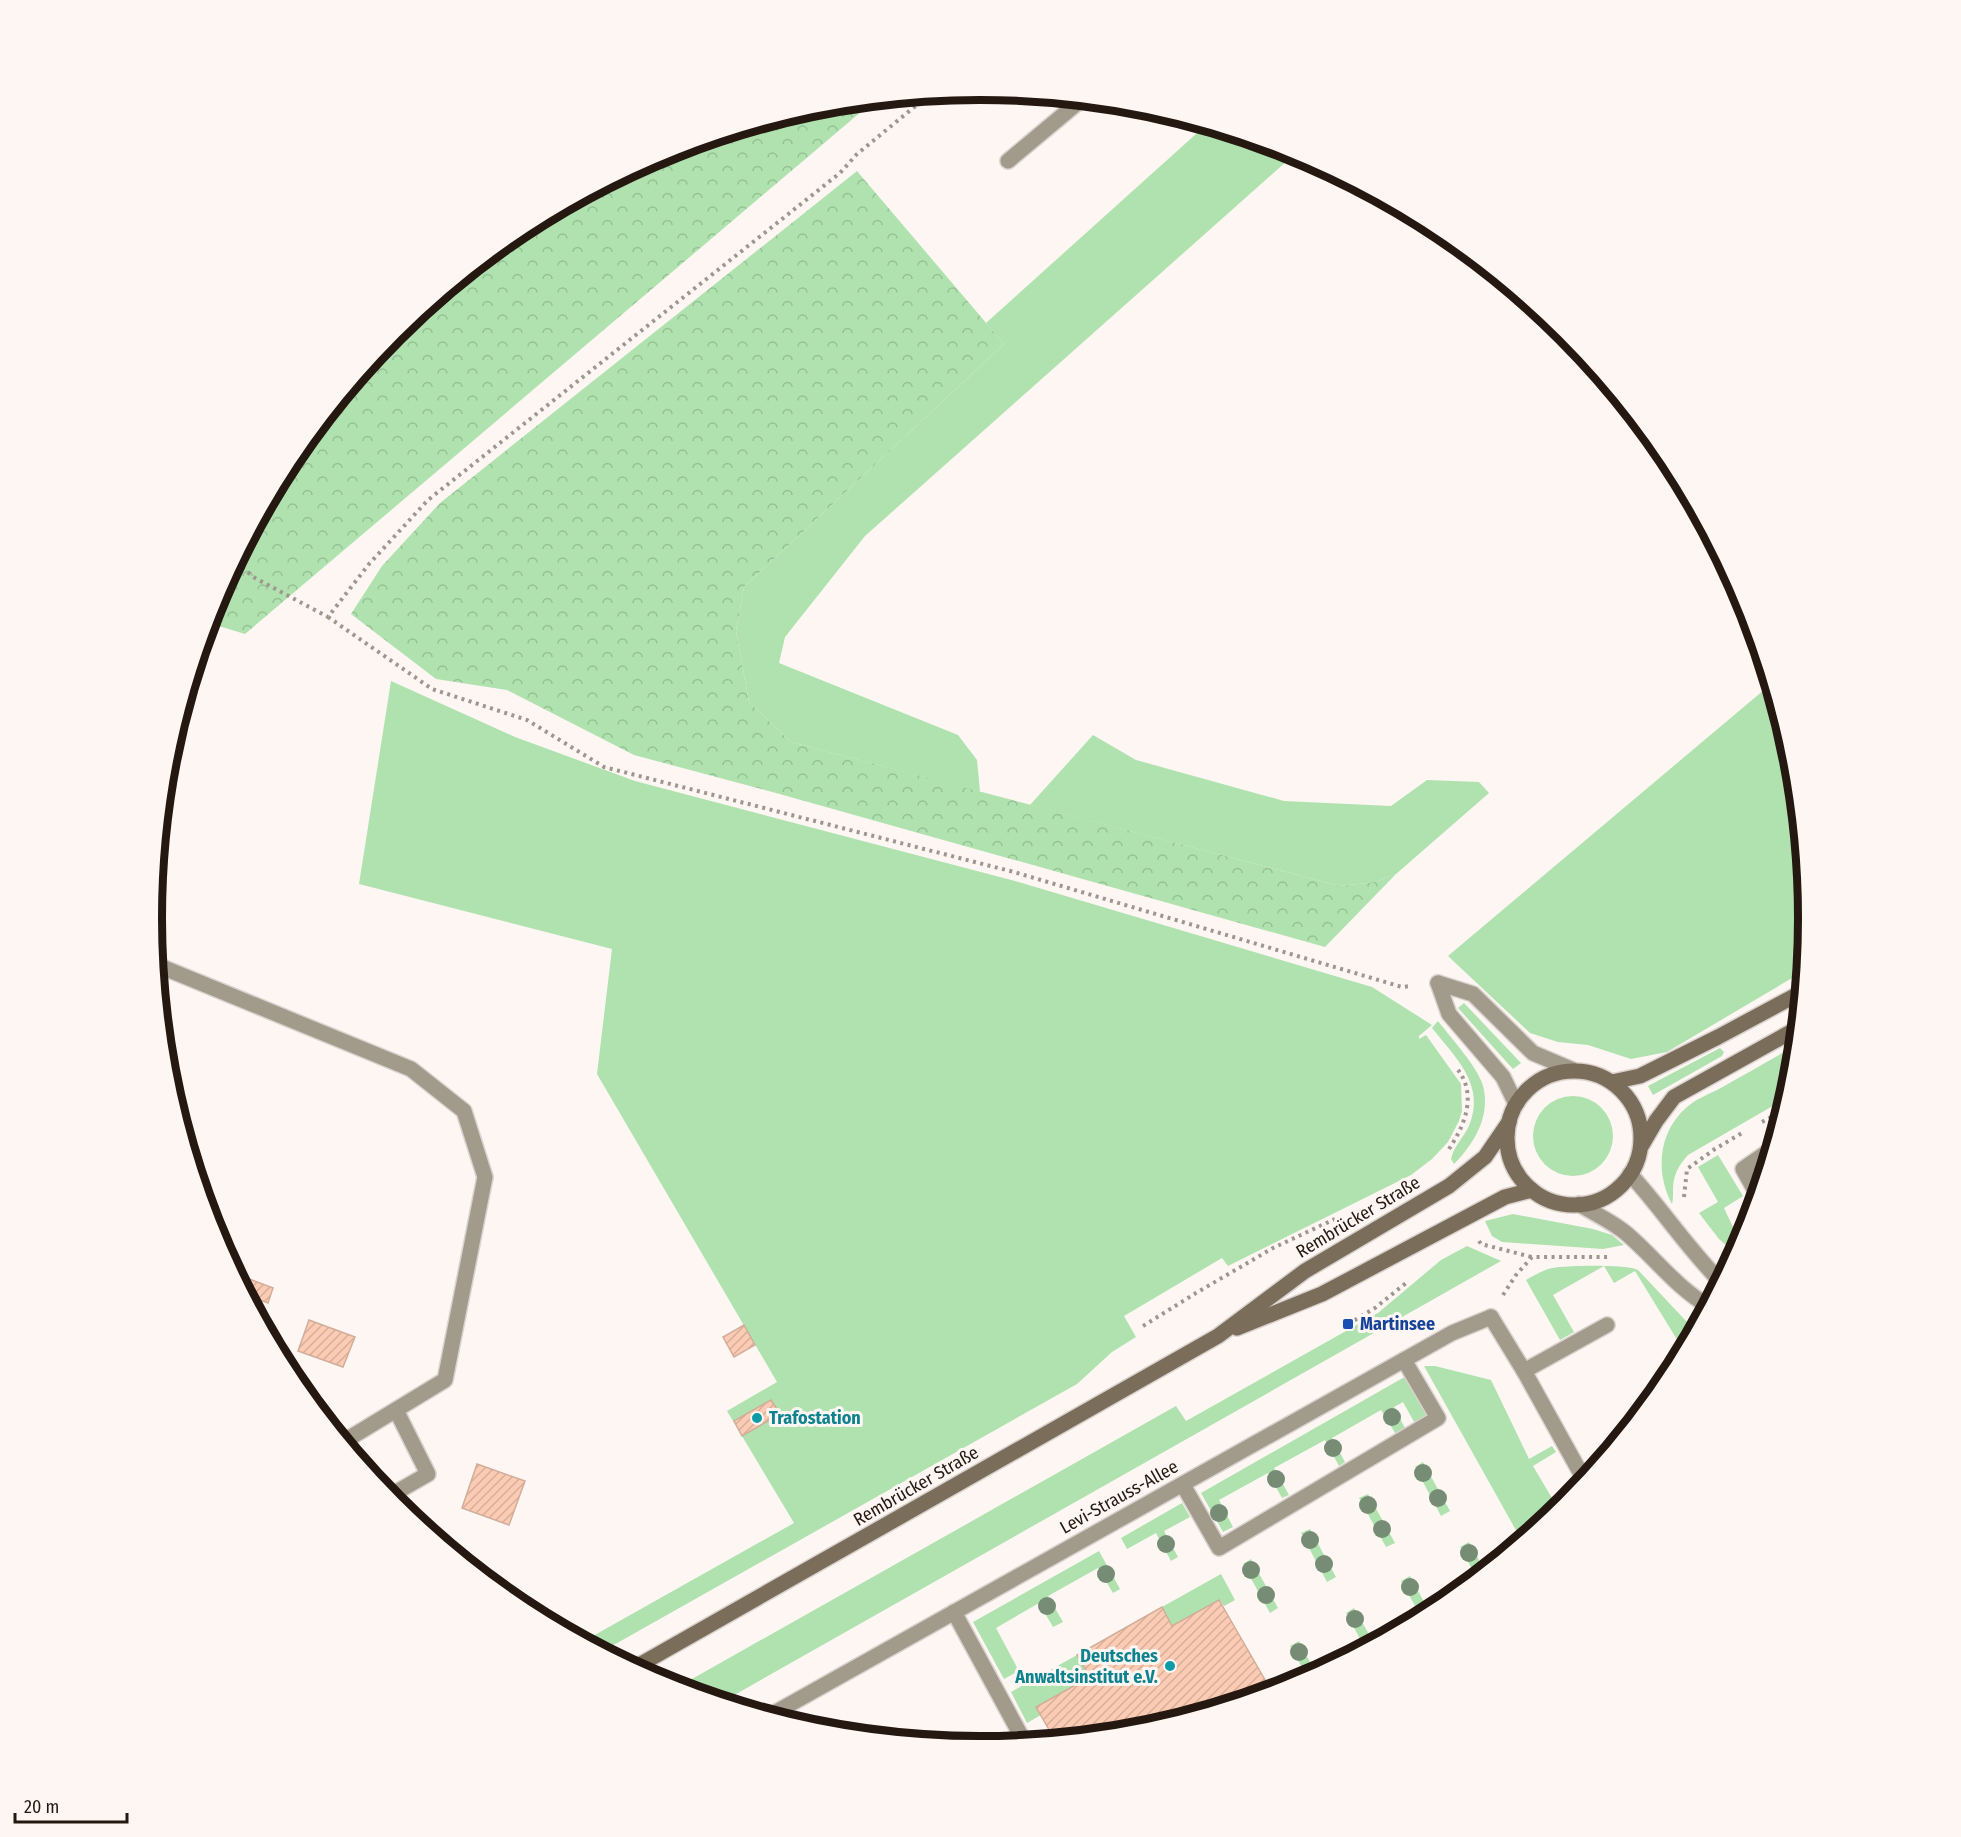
<svg xmlns="http://www.w3.org/2000/svg" width="1961" height="1837" viewBox="0 0 1961 1837" font-family="'Fira Sans Condensed',sans-serif">
  <style>
    .grass { fill: #afe2ae }
    .forest { fill: url(#forest-crowns) }
    .building { fill: url(#building-hatch); stroke: #d1ad9a; stroke-width: 1.5 }
    .lines { fill: none; stroke-linecap: round; stroke-linejoin: round }
    .lane-casing { stroke: #dad2ce; stroke-width: 18 }
    .street-casing { stroke: #dad2ce; stroke-width: 18 }
    .secondary-casing { stroke: #dad2ce; stroke-width: 18 }
    .path { stroke: #9f9690; stroke-width: 4; stroke-dasharray: 3 4.5; stroke-linecap: butt }
    .lane { stroke: #a29b8c; stroke-width: 15 }
    .street { stroke: #a29b8c; stroke-width: 15 }
    .secondary { stroke: #7a6e5a; stroke-width: 15 }
    .tree { fill: #778c74 }
    .transit-dot { fill: #1a4fb4; stroke: #fdf6f2; stroke-width: 2 }
    .culture-dot { fill: #0f9aa8; stroke: #fdf6f2; stroke-width: 2 }
    .labels { text-anchor: middle; dominant-baseline: central; stroke-width: 6; stroke-linejoin: round; paint-order: stroke }
    .street-label { font-size: 18px; fill: #251811; stroke: #fdf6f2 }
    .transit-label { font-size: 18px; font-weight: bold; fill: #164399; stroke: #fdf6f2; text-anchor: start }
    .culture-label { font-size: 18px; font-weight: bold; fill: #0d838f; stroke: #fdf6f2; text-anchor: start }
    .rim { fill: none; stroke: #251811; stroke-width: 8 }
  </style>
  <defs>
    <pattern id="forest-crowns" width="20" height="18" patternUnits="userSpaceOnUse" patternTransform="scale(1.5)"><rect width="20" height="18" fill="#afe2ae"/><path d="M2 6a3 3 0 1 1 6 0M12 15a3 3 0 1 1 6 0" fill="none" stroke="#96c195"/></pattern>
    <pattern id="building-hatch" width="6" height="6" patternUnits="userSpaceOnUse" patternTransform="scale(1.5)"><rect width="6" height="6" fill="#fbccb3"/><path d="M-1 1l2-2M0 6l6-6M5 7l2-2" fill="none" stroke="#d7ae99"/></pattern>
  </defs>
  <rect width="100%" height="100%" fill="#fdf6f2"/>
  <!-- grass -->
  <g class="grass">
    <polygon points="1206,125 1296,153 865,536 785,637 779,663 958,735 977,760 980,792 791,742 749,702 736,631 744,587 1004,344 986,323"/>
    <polygon points="391,681 515,737 635,781 1015,881 1372,987 1432,1025 1419,1036 1419,1039 1426,1035 1461,1084 1462,1111 1459,1121 1448,1142 1432,1159 1411,1175 1228,1266 1222,1258 1124,1316 1136,1337 1112,1352 1077,1384 603,1651 584,1641 794,1523 727,1411 777,1382 597,1074 612,949 359,884"/>
    <polygon points="1771,684 1793,757 1809,919 1804,971 1667,1052 1631,1059 1588,1045 1558,1042 1530,1033 1448,956"/>
    <polygon points="1093,735 1136,760 1284,801 1391,806 1427,780 1479,782 1489,793 1396,874 1375,882 1340,886 1030,805"/>
    <polygon points="1464,1003 1521,1063 1513,1069 1458,1008"/>
    <path d="M1438 1021C1450 1037 1478 1067 1483 1086 1491 1116 1474 1144 1454 1164L1451 1159C1454 1146 1463 1138 1469 1126 1486 1085 1456 1058 1432 1028Z"/>
    <path d="M1796 1045 1793 1080 1788 1097 1688 1155C1681 1163 1676 1170 1674 1180 1672 1188 1674 1196 1672 1204 1655 1172 1658 1132 1687 1107 1696 1099 1709 1094 1719 1089 1745 1074 1771 1060 1796 1045Z"/>
    <polygon points="1720,1048 1724,1052 1722,1056 1653,1095 1648,1086"/>
    <circle cx="1573" cy="1136" r="40"/>
    <polygon points="1718,1155 1743,1196 1724,1208 1741,1244 1736,1254 1719,1239 1699,1213 1718,1202 1698,1167"/>
    <polygon points="1513,1214 1593,1229 1612,1235 1624,1245 1603,1249 1502,1242 1492,1236 1485,1221"/>
    <polygon points="1467,1246 1501,1261 722,1702 676,1688 1176,1406 1186,1421 1378,1313 1441,1260"/>
    <path d="M1604 1266 1553 1295 1574 1332 1560 1340 1526 1280C1533 1276 1540 1272 1548 1269 1560 1265 1628 1264 1638 1270L1686 1321 1696 1328 1684 1351 1635 1271 1614 1283Z"/>
    <polygon points="1424,1366 1435,1366 1491,1380 1529,1459 1552,1446 1556,1452 1533,1466 1559,1510 1522,1541"/>
    <polygon points="1408,1375 1433,1420 1418,1429 1403,1402 1394,1407 1406,1430 1397,1436 1381,1410 1332,1438 1345,1462 1339,1466 1325,1440 1274,1468 1289,1495 1282,1498 1268,1473 1219,1500 1233,1527 1223,1532 1201,1493"/>
    <polygon points="1423,1462 1450,1511 1441,1516 1415,1467"/>
    <polygon points="1368,1494 1395,1543 1386,1547 1359,1498"/>
    <polygon points="1182,1503 1190,1517 1164,1531 1178,1557 1171,1561 1156,1533 1127,1549 1121,1538"/>
    <polygon points="1310,1529 1336,1577 1327,1582 1301,1533"/>
    <polygon points="1469,1542 1485,1571 1477,1578 1460,1547"/>
    <polygon points="1099,1551 1120,1589 1113,1593 1098,1568 1048,1596 1063,1622 1053,1627 1039,1603 996,1628 1019,1671 1004,1679 973,1622"/>
    <polygon points="1251,1559 1278,1608 1270,1613 1243,1564"/>
    <polygon points="1221,1574 1235,1600 1224,1606 1219,1600 1172,1626 1162,1607"/>
    <polygon points="1410,1576 1430,1613 1422,1618 1401,1581"/>
    <polygon points="1354,1608 1374,1643 1365,1648 1346,1613"/>
    <polygon points="1299,1641 1316,1674 1308,1678 1290,1646"/>
    <polygon points="1077,1655 1090,1677 1037,1707 1041,1715 1027,1723 1011,1692"/>
  </g>
  <!-- forest -->
  <g class="forest">
    <polygon points="875,100 245,634 209,623 215,601 292,458 395,332 520,229 664,153 819,106"/>
    <polygon points="857,171 1004,344 744,587 736,631 749,702 791,742 1340,886 1375,882 1396,874 1325,947 776,793 634,755 507,690 436,679 351,614 382,566 440,503"/>
  </g>
  <!-- building -->
  <g class="building">
    <polygon points="1472,256 1473,256 1487,268 1483,272"/>
    <polygon points="236,1274 273,1288 268,1303 247,1295"/>
    <polygon points="309,1320 355,1337 343,1367 298,1351"/>
    <polygon points="744,1325 755,1345 734,1357 723,1337"/>
    <polygon points="771,1400 780,1414 742,1436 734,1421"/>
    <polygon points="477,1464 525,1481 509,1525 462,1508"/>
    <polygon points="1219,1600 1272,1692 1142,1731 1055,1740 1036,1707 1090,1677 1077,1655 1162,1607 1172,1626"/>
  </g>
  <g class="lines">
    <defs>
      <g id="lane">
        <polyline points="1008,161 1081,100"/>
        <polyline points="157,965 411,1069 464,1111 485,1177 445,1380 343,1442"/>
        <polyline points="1438,983 1473,994 1533,1053 1573,1070"/>
        <polyline points="1438,983 1449,1014 1503,1077 1516,1104"/>
        <polyline points="1758,1196 1743,1169 1772,1149"/>
        <polyline points="1491,1317 1524,1371"/>
        <polyline points="1585,1481 1524,1371 1607,1325"/>
        <polyline points="1183,1485 1219,1548 1438,1418 1404,1360"/>
        <polyline points="388,1497 428,1474 396,1410"/>
        <polyline points="954,1612 1025,1743"/>
      </g>
      <g id="street">
        <path d="M1630 1174C1662 1209 1688 1249 1721 1282"/>
        <path d="M1579 1204C1595 1214 1613 1222 1627 1234 1655 1258 1676 1287 1708 1306"/>
        <polyline points="769,1716 1452,1333 1491,1317"/>
      </g>
      <g id="secondary">
        <circle cx="1574" cy="1138" r="67"/>
        <polyline points="1612,1082 1640,1076 1718,1037 1802,992"/>
        <polyline points="1642,1145 1656,1121 1674,1097 1798,1028"/>
        <polyline points="1237,1328 1322,1294 1505,1197 1532,1190"/>
        <polyline points="634,1668 1218,1336 1305,1271 1449,1186 1485,1157 1509,1122"/>
      </g>
    </defs>
    <!-- lane casing -->
    <use href="#lane" class="lane-casing"/>
    <!-- street casing -->
    <use href="#street" class="street-casing"/>
    <!-- secondary casing -->
    <use href="#secondary" class="secondary-casing"/>
    <!-- path -->
    <g class="path">
      <polyline points="236,563 255,578 328,617 369,564 428,500 840,173 857,154 929,95"/>
      <polyline points="328,617 432,689 527,720 604,767 1014,872 1402,987 1411,986"/>
      <polyline points="1762,1122 1784,1110"/>
      <path d="M1449 1149C1465 1125 1477 1095 1458 1070"/>
      <polyline points="1684,1197 1687,1169 1715,1149 1742,1133"/>
      <polyline points="1479,1241 1481,1244 1532,1257"/>
      <polyline points="1503,1295 1516,1275 1532,1257 1611,1257"/>
      <polyline points="1348,1324 1375,1308 1406,1283"/>
      <polyline points="1143,1326 1196,1293 1273,1248 1335,1219"/>
    </g>
    <!-- lane -->
    <use href="#lane" class="lane"/>
    <!-- street -->
    <use href="#street" class="street"/>
    <!-- secondary -->
    <use href="#secondary" class="secondary"/>
  </g>
  <!-- trees -->
  <g class="tree">
    <circle cx="1392" cy="1417" r="9"/>
    <circle cx="1333" cy="1448" r="9"/>
    <circle cx="1423" cy="1473" r="9"/>
    <circle cx="1276" cy="1479" r="9"/>
    <circle cx="1438" cy="1498" r="9"/>
    <circle cx="1368" cy="1505" r="9"/>
    <circle cx="1219" cy="1513" r="9"/>
    <circle cx="1382" cy="1529" r="9"/>
    <circle cx="1310" cy="1540" r="9"/>
    <circle cx="1166" cy="1544" r="9"/>
    <circle cx="1469" cy="1553" r="9"/>
    <circle cx="1324" cy="1564" r="9"/>
    <circle cx="1251" cy="1570" r="9"/>
    <circle cx="1106" cy="1574" r="9"/>
    <circle cx="1410" cy="1587" r="9"/>
    <circle cx="1266" cy="1595" r="9"/>
    <circle cx="1047" cy="1606" r="9"/>
    <circle cx="1355" cy="1619" r="9"/>
    <circle cx="1299" cy="1652" r="9"/>
  </g>
  <!-- markers -->
  <rect class="transit-dot" x="1342" y="1318" width="12" height="12" rx="3"/>
  <g class="culture-dot">
    <circle cx="757" cy="1418" r="6"/>
    <circle cx="1170" cy="1666" r="6"/>
  </g>
  <g class="labels">
    <!-- street labels -->
    <g class="street-label">
      <text transform="translate(1358 1217) rotate(-31)">Rembrücker Straße</text>
      <text transform="translate(916 1486) rotate(-30)">Rembrücker Straße</text>
      <text transform="translate(1119 1497) rotate(-29)">Levi-Strauss-Allee</text>
    </g>
    <!-- transit labels -->
    <g class="transit-label">
      <text x="1360" y="1324">Martinsee</text>
    </g>
    <!-- culture labels -->
    <g class="culture-label">
      <text x="769" y="1418">Trafostation</text>
      <text x="1158" y="1656" text-anchor="end">Deutsches<tspan x="1158" dy="21">Anwaltsinstitut e.V.</tspan></text>
    </g>
  </g>
  <!-- crop -->
  <path d="M0 0H1961V1837H0ZM162 918a818 818 0 1 1 1636 0a818 818 0 1 1-1636 0Z" fill="#fdf6f2" fill-rule="evenodd"/>
  <path class="rim" d="M162 918a818 818 0 1 1 1636 0a818 818 0 1 1-1636 0Z"/>
  <!-- scale -->
  <path d="M15 1813v9h112v-9" fill="none" stroke="#251811" stroke-width="3"/>
  <text x="24" y="1813" font-size="18" fill="#251811" stroke="#fdf6f2" stroke-width="4.5" paint-order="stroke">20 m</text>
</svg>
